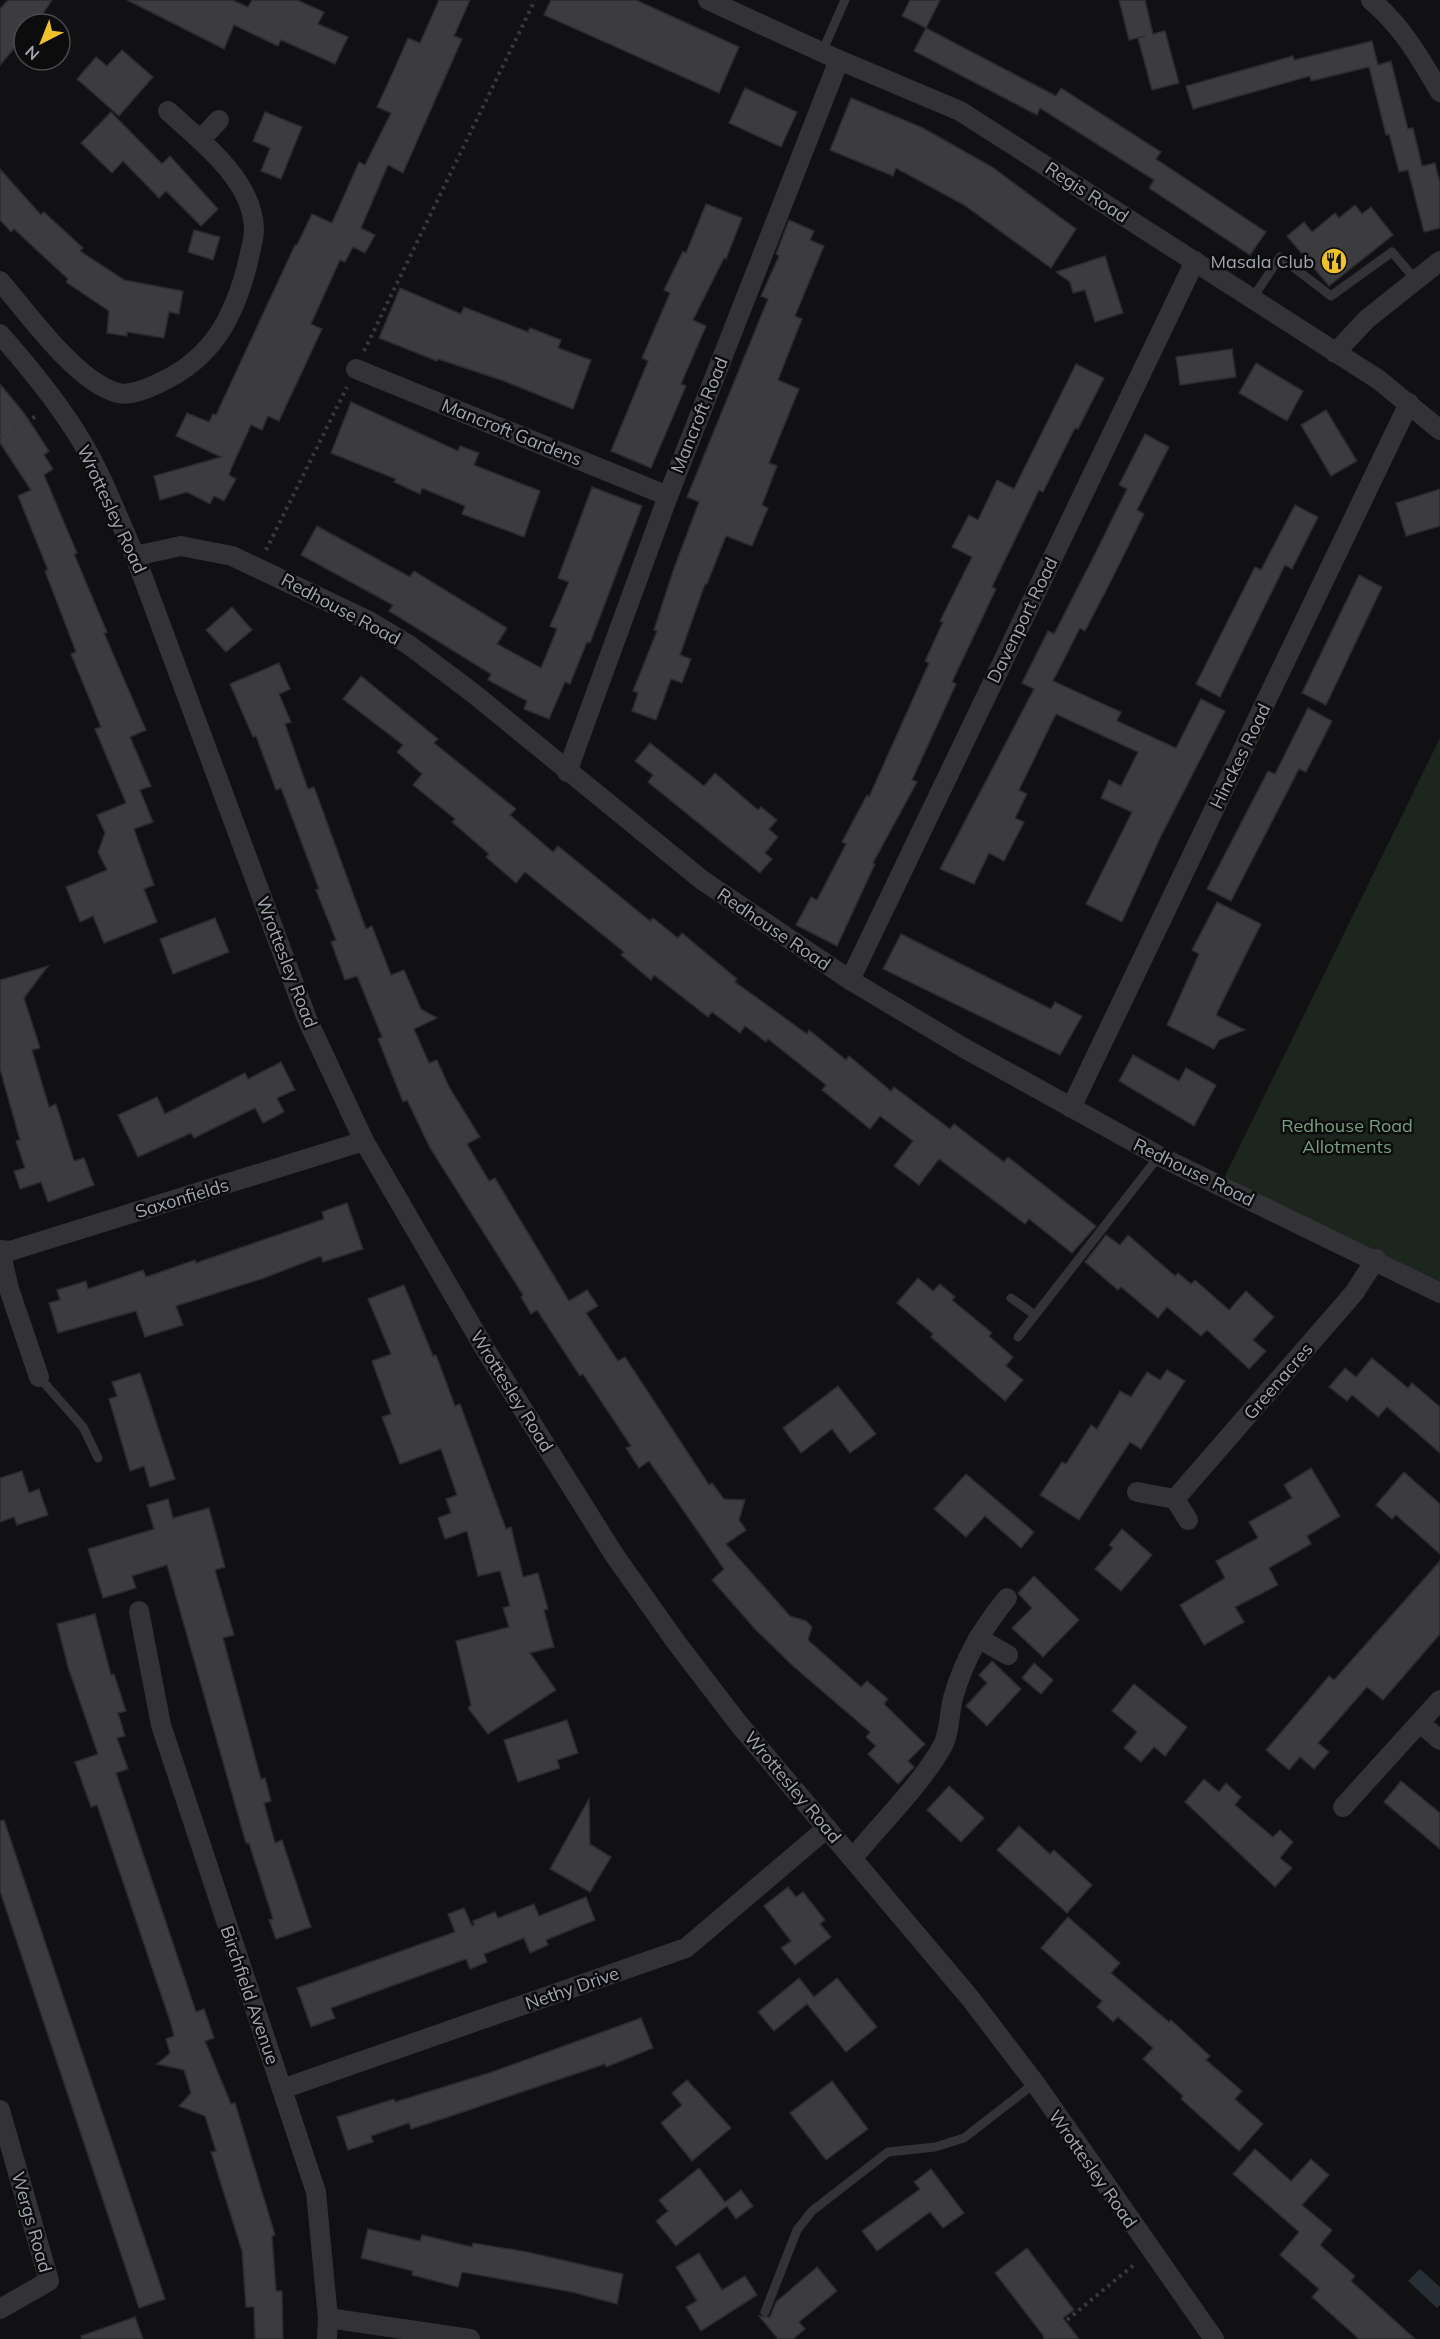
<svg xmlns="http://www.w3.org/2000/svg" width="1440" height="2339" viewBox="0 0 1440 2339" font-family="Mulish,sans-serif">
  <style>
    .green { fill: #1d251f }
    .water { fill: #282e36 }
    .building { fill: #3b3b40; stroke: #2b2b2f; stroke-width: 1.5 }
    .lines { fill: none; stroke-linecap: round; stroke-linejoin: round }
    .path { stroke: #38393e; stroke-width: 4; stroke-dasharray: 3 4.5; stroke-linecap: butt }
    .lane { stroke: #323237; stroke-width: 9 }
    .street { stroke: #323237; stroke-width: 20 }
    .labels { text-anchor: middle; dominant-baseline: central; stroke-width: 5; stroke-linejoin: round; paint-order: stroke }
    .street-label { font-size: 18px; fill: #a2a6b3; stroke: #0c0c0d }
    .poi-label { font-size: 18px; fill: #a2a6b3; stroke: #0c0c0d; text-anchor: end }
    .park-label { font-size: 18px; fill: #799e7f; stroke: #0c0c0d }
  </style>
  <rect width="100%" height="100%" fill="#111113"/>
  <!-- green -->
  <polygon class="green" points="1440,738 1440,1284 1224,1178"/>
  <!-- water -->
  <polygon class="water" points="1420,2269 1440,2287 1440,2305 1437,2308 1408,2281"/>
  <!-- building -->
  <g class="building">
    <polygon points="8,0 52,0 36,24 24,24 24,37 0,65 0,9"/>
    <polygon points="127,0 232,0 248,7 252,0 297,0 324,12 318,24 348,37 335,64 281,40 278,46 234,25 224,49"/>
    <polygon points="439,0 470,0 454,36 462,39 403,173 388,165 361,228 375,235 365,253 353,247 345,262 340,260 311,324 322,329 279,421 268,416 262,430 251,425 231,469 229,475 236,479 224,501 214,496 210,504 187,492 160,500 154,476 221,457 176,436 187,413 209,422 213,414 216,415 295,245 297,245 312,214 332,223 359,162 365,165 391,113 377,107 393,72 408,38 420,43"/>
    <polygon points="551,0 636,0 739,47 719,93 544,15"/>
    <polygon points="910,0 940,0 926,28 902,16"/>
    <polygon points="1119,0 1145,0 1153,34 1165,31 1179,83 1152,90 1138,38 1145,36 1129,40"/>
    <polygon points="926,28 1056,96 1061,88 1161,152 1156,159 1266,232 1250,255 1149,188 1154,180 1040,108 1037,115 914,51"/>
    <polygon points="1372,41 1378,65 1391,61 1408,129 1413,128 1422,166 1435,163 1440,183 1440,228 1424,232 1408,170 1399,172 1389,134 1386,135 1369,67 1311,81 1310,76 1193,109 1186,86 1293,56 1294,60"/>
    <polygon points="122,50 153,77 119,116 77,79 96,57 107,66"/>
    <polygon points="745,88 797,112 781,147 729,123"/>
    <polygon points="851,98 923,128 992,167 1076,229 1051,268 964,205 896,168 893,176 830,150"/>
    <polygon points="111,112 162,164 170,156 218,209 201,226 166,191 159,198 123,161 112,173 81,143"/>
    <polygon points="265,112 302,127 281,179 261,171 270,148 253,141"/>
    <polygon points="0,169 41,215 44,212 83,248 80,251 124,280 183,291 179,314 169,312 164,338 127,332 127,336 107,333 109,311 66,282 68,279 14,229 11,232 0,220"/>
    <polygon points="706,204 742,218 726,259 724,258 693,320 706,326 681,384 686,386 651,468 611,451 648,361 642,358 670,293 664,290 683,251 686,253"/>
    <polygon points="1355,205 1362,214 1371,207 1393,235 1329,286 1287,236 1304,222 1312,232 1335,213 1339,218"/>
    <polygon points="789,220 814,231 810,240 824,246 795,316 802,319 778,380 799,389 769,463 777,466 762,505 768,508 752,546 726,536 707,584 705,584 680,655 691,659 682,683 671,679 656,720 632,711 638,693 633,691 657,631 654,630 673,571 699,502 687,497 768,299 761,296 779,256 776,254"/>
    <polygon points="194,230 220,237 213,260 188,252"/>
    <polygon points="1105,256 1123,313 1095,322 1085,290 1073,293 1070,282 1056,272"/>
    <polygon points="400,288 461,314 464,307 528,332 530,328 561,340 558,348 591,360 573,409 504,381 438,359 437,361 379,338"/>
    <polygon points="1232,349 1236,377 1180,385 1176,357"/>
    <polygon points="1256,363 1303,391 1287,421 1239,393"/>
    <polygon points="1076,364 1104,378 1078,429 1075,428 1043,492 1039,490 992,587 996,589 952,682 956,684 912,780 917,782 873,863 875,864 837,946 796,925 811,897 817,900 846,844 842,842 867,795 869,797 929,663 925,661 943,622 940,621 972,557 952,547 969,515 978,520 997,480 1014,489"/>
    <polygon points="0,384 24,413 49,451 44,455 53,469 44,475 77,553 74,554 107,632 104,633 146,730 130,737 151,786 140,790 153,822 134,829 154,885 144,889 157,922 104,943 93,916 80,922 66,887 107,870 98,852 105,833 97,815 126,803 95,729 101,727 71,654 76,652 45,571 48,570 18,496 31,490 0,443"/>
    <polygon points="351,402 458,451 460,446 479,453 474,465 540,491 524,537 462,514 465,506 422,488 420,494 394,482 396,479 331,453"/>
    <polygon points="1326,410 1357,461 1331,476 1301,425"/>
    <polygon points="1145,434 1169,447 1137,510 1144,514 1112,579 1085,631 1080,628 1053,681 1121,712 1117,721 1176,748 1201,699 1225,711 1160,838 1122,922 1086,904 1132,812 1101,798 1109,780 1121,786 1138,752 1056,714 1019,790 1027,794 1015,818 1024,822 1004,861 989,853 974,884 940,869 1034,689 1022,683 1048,631 1054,634 1095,554 1127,489 1119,485"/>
    <polygon points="592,487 642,506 590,643 587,642 570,684 565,682 549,719 524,709 527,701 488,680 491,674 389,611 393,605 301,555 317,526 410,577 414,571 507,628 497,644 541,668 557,629 550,626 569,582 558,578"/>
    <polygon points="1440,489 1440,526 1406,536 1396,503"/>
    <polygon points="1295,505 1318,517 1292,569 1285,565 1220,697 1196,684 1255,567 1261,570"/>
    <polygon points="1359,575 1382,587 1326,705 1302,693"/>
    <polygon points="232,607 252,630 226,652 206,630"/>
    <polygon points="279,663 290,689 279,694 291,722 285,724 308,789 314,787 366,929 372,926 391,975 404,970 421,1009 437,1018 414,1029 429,1063 437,1060 449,1087 480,1137 467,1144 489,1181 495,1178 569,1301 587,1290 598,1306 586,1313 618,1361 625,1357 709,1485 712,1483 724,1499 745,1500 739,1520 746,1530 726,1544 790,1616 806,1621 812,1627 808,1640 861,1687 867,1681 888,1699 884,1704 925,1744 908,1761 914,1767 898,1784 868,1754 876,1746 866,1737 870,1732 793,1666 755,1629 712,1580 724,1569 649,1461 639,1468 626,1448 631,1446 583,1374 580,1376 537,1310 531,1314 521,1297 523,1295 430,1148 407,1100 403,1102 378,1039 382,1037 357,976 345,980 331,942 336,940 316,890 319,889 281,788 276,790 256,736 253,737 230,684"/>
    <polygon points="361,676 438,739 434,743 516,809 510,815 553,852 558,846 650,921 653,918 678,938 682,933 737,979 735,982 807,1034 809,1030 846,1060 849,1056 891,1091 894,1087 950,1129 954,1124 1004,1162 1008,1157 1096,1226 1072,1253 1029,1219 1025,1224 939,1159 919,1185 894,1166 913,1141 880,1116 870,1129 822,1090 826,1085 768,1039 766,1042 745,1026 740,1033 712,1012 708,1017 654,975 651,980 621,955 624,952 525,872 516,883 486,857 489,854 452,822 455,819 413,785 422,774 397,752 403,745 343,699"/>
    <polygon points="1308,708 1332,721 1306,772 1299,769 1231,901 1207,889 1268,771 1275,774"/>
    <polygon points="650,743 704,786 715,773 758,810 761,807 777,820 769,829 778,837 765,853 772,859 760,873 648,782 653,775 635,761"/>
    <polygon points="1217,902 1261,924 1216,1015 1245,1030 1219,1040 1214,1049 1167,1025 1199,954 1192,950"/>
    <polygon points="215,918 229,952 173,974 160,939"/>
    <polygon points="901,934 1051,1009 1055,1002 1082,1016 1060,1055 883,969"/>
    <polygon points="48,966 24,998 40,1048 32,1050 49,1107 56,1104 74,1161 84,1158 94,1185 48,1202 41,1182 20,1189 14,1171 25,1168 16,1141 20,1140 0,1069 0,980"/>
    <polygon points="1133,1055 1179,1081 1186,1068 1216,1085 1194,1126 1119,1081"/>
    <polygon points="281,1062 295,1090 277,1098 284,1112 263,1123 255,1108 194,1138 191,1133 138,1157 118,1115 157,1097 165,1114 245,1073 248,1079"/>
    <polygon points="347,1203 363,1249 323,1262 321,1256 264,1278 176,1306 183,1325 145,1337 136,1311 58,1333 49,1303 60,1300 57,1290 86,1281 88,1289 143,1270 146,1277 195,1260 196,1263 324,1219 322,1212"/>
    <polygon points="1106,1235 1120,1245 1128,1235 1175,1276 1178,1273 1191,1284 1195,1280 1229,1310 1246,1291 1274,1317 1253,1340 1266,1351 1249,1369 1207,1330 1201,1336 1167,1307 1158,1318 1121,1287 1118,1290 1085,1262"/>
    <polygon points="918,1278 933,1291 940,1284 955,1297 952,1300 992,1333 989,1336 1013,1357 1006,1366 1023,1380 1005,1401 931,1337 933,1334 897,1303"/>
    <polygon points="404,1285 433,1356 436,1355 455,1406 460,1404 506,1529 511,1527 523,1577 538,1573 548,1609 544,1610 554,1647 530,1653 556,1690 488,1734 468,1708 471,1705 456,1641 509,1627 503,1608 510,1606 500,1571 478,1576 467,1531 445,1539 438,1518 451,1513 446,1499 457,1495 441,1449 400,1464 382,1417 391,1414 372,1361 391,1354 368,1299"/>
    <polygon points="1372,1358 1408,1388 1412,1383 1440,1407 1440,1453 1387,1407 1378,1417 1352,1395 1347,1401 1329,1387 1345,1368 1356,1377"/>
    <polygon points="1167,1370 1185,1381 1141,1449 1130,1442 1079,1520 1040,1495 1062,1462 1066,1464 1091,1425 1097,1429 1120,1391 1131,1397 1147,1372 1160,1380"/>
    <polygon points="140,1373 175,1479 150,1487 144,1466 130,1471 109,1399 117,1396 112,1382"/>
    <polygon points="838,1386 876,1434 850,1453 832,1429 801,1453 783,1428"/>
    <polygon points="1311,1468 1340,1516 1307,1536 1311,1544 1269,1568 1278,1585 1235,1607 1244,1622 1204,1645 1180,1605 1225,1578 1216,1561 1258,1538 1249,1522 1292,1498 1284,1485"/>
    <polygon points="22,1471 29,1493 39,1489 48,1515 17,1525 14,1517 0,1522 0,1478"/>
    <polygon points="1404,1472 1440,1504 1440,1554 1396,1515 1392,1519 1376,1505"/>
    <polygon points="966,1474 1034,1532 1021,1548 985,1516 966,1537 934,1509"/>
    <polygon points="168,1499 173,1518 209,1508 225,1567 215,1570 234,1635 223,1638 261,1779 265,1778 271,1801 264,1803 275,1843 282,1840 311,1927 276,1939 269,1920 273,1919 249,1843 246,1843 167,1565 132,1576 136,1588 103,1598 88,1549 154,1529 147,1505"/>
    <polygon points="1122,1529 1152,1555 1121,1591 1095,1569 1113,1548 1109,1545"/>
    <polygon points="1440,1561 1440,1634 1383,1700 1367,1687 1318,1743 1329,1752 1314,1769 1300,1757 1289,1770 1266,1750 1329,1676 1334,1680"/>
    <polygon points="1034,1576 1079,1620 1043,1657 1012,1628 1032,1608 1018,1593"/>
    <polygon points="95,1614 111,1675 114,1674 126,1711 118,1713 125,1736 117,1738 128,1769 116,1773 196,2012 204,2009 214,2038 205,2041 231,2104 235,2103 259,2182 275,2235 272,2236 276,2291 282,2291 283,2339 255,2339 254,2307 246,2307 242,2251 211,2152 216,2151 205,2116 179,2106 191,2093 184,2070 157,2064 170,2053 166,2039 174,2036 170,2021 97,1805 91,1807 75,1762 98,1754 68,1667 57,1624"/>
    <polygon points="992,1661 1021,1689 987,1726 966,1706 987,1683 979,1675"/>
    <polygon points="1034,1663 1053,1680 1041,1694 1022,1678"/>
    <polygon points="1134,1684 1187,1727 1165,1756 1154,1747 1141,1762 1124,1748 1137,1732 1112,1711"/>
    <polygon points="567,1720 578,1753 557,1760 560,1768 518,1782 504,1740"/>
    <polygon points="1204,1779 1219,1792 1226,1783 1241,1797 1235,1805 1273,1837 1280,1830 1293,1842 1280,1858 1292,1868 1275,1887 1185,1802"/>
    <polygon points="1401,1781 1440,1813 1440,1849 1384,1802"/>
    <polygon points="949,1786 984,1818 961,1842 927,1810"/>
    <polygon points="589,1799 590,1844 611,1857 590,1892 550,1869"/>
    <polygon points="4,1820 165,2299 139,2308 0,1891 0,1821"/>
    <polygon points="1019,1826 1050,1854 1054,1850 1092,1885 1067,1913 997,1850"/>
    <polygon points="788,1887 796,1897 803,1892 825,1920 820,1924 831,1937 795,1965 781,1948 791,1941 764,1906"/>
    <polygon points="586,1897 595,1920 546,1940 548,1945 530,1953 524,1938 484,1954 487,1962 470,1969 466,1959 331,2008 335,2018 311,2027 297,1988 455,1932 448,1914 464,1908 472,1926 474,1925 473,1921 495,1912 498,1918 534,1904 539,1916"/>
    <polygon points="1068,1917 1120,1963 1111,1973 1169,2022 1171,2020 1210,2056 1206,2060 1242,2091 1235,2099 1263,2124 1239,2151 1181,2099 1183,2096 1143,2059 1153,2048 1118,2017 1113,2022 1097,2007 1102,2001 1041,1948"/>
    <polygon points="799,1978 814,1997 837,1978 877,2027 846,2052 807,2004 774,2031 758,2012"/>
    <polygon points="641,2018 653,2048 606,2067 605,2064 557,2080 451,2116 411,2129 409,2123 371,2136 373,2142 348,2150 337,2117 394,2099 395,2102 492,2072"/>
    <polygon points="687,2080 731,2128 692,2161 661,2123 682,2105 672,2093"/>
    <polygon points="832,2081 868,2129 826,2160 790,2113"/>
    <polygon points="1255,2149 1291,2181 1311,2159 1329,2175 1302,2205 1332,2230 1320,2245 1355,2276 1351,2281 1415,2339 1359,2339 1312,2297 1319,2289 1280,2255 1299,2232 1233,2174"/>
    <polygon points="699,2168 725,2202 741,2190 753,2206 736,2219 727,2206 676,2246 656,2221 668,2211 659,2200"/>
    <polygon points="931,2169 964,2213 943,2228 930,2212 877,2251 862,2231 920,2189 914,2182"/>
    <polygon points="368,2229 420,2241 422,2235 472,2247 473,2243 527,2252 623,2274 617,2304 572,2292 462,2272 458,2287 412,2275 413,2271 361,2258"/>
    <polygon points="1027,2248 1074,2310 1063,2318 1079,2339 1046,2339 995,2273"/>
    <polygon points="699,2253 722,2290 745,2276 757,2295 701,2331 686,2307 697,2301 676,2267"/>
    <polygon points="817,2267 837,2291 799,2322 805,2329 793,2339 778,2339 759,2316 770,2317 776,2302"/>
    <polygon points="135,2317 143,2339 82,2339 81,2336"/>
  </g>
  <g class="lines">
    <!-- path -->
    <g class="path">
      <polyline points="364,351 535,0"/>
      <polyline points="0,437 38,415"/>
      <polyline points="266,550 347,387"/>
      <polyline points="1044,2339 1136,2263"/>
    </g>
    <!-- lane -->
    <g class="lane">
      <polyline points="822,52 845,0"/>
      <polyline points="1252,299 1280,257 1331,296 1392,252 1415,279"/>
      <polyline points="1011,1298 1035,1315"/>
      <polyline points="1018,1337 1159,1156"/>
      <polyline points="39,1377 83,1427 98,1458"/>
      <polyline points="765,2312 797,2230 812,2211 888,2152 935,2147 964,2138 1035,2083"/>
    </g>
    <!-- street -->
    <g class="street">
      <polyline points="708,0 839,60 960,111 1379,380 1440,430"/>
      <path d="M1371 0C1402 26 1420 58 1440 92"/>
      <polyline points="200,140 219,120"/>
      <path d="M0 281C28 313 76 382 118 393 128 396 147 389 157 384 211 360 233 320 247 266 249 255 254 241 254 230 254 181 200 140 168 111"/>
      <path d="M0 334C30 368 59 403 82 442 103 477 118 518 135 556L307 1019 364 1141 485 1349 615 1556 676 1642 738 1723 970 1998 1035 2083 1214 2339"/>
      <polyline points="1335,353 1367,319 1440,261"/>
      <polyline points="356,369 668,496"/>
      <polyline points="135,556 181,546 232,556 369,621 409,645 473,693 702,880 850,980 964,1048 1159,1156 1440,1293"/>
      <polyline points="567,772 668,496 839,60"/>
      <polyline points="850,980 1195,261"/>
      <polyline points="1071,1108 1409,403"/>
      <polyline points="0,1250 10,1251 364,1141"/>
      <polyline points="0,1250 9,1289 39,1377"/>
      <polyline points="1137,1492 1175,1499 1188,1520"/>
      <polyline points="1175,1499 1354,1293 1376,1259"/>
      <polyline points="139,1611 161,1725 316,2192 328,2318 327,2339"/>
      <polyline points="978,1638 1008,1655"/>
      <polyline points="1420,1723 1440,1740"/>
      <polyline points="1343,1807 1440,1700"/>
      <path d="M853 1858C882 1822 919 1787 942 1747 950 1733 949 1713 953 1698 964 1659 982 1629 1007 1598"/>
      <polyline points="282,2089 686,1948 827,1828"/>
      <polyline points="0,2110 49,2281 0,2309"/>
      <polyline points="328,2318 470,2339"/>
    </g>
  </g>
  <!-- icons -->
  <defs>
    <symbol id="restaurant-disc" viewBox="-11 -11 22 22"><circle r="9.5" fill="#efc12d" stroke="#0c0c0d"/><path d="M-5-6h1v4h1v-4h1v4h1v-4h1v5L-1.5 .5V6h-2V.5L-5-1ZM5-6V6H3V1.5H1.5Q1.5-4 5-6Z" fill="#111"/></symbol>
  </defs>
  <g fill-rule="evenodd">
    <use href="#restaurant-disc" x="1319" y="246" width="30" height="30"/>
  </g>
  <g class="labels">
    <!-- street labels -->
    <g class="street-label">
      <text transform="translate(1087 192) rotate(33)">Regis Road</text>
      <text transform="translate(699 415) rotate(-68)">Mancroft Road</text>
      <text transform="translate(512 432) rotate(22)">Mancroft Gardens</text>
      <text transform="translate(112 509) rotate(65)">Wrottesley Road</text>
      <text transform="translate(341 609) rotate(28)">Redhouse Road</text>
      <text transform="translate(1022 620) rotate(-64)">Davenport Road</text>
      <text transform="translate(1240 756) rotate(-64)">Hinckes Road</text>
      <text transform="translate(774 929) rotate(34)">Redhouse Road</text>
      <text transform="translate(287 962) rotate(69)">Wrottesley Road</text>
      <text transform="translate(1194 1172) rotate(26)">Redhouse Road</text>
      <text transform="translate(182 1198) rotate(-17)">Saxonfields</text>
      <text transform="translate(1278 1381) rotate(-49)">Greenacres</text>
      <text transform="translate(512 1391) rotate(58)">Wrottesley Road</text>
      <text transform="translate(793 1787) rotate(50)">Wrottesley Road</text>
      <text transform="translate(572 1988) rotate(-19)">Nethy Drive</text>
      <text transform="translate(250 1995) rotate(71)">Birchfield Avenue</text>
      <text transform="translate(1093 2169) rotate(55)">Wrottesley Road</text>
      <text transform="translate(32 2222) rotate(74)">Wergs Road</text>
    </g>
    <!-- poi labels -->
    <g class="poi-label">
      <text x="1314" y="261">Masala Club</text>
    </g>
    <!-- park labels -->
    <g class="park-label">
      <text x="1347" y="1125">Redhouse Road<tspan x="1347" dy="21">Allotments</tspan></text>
    </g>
  </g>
  <!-- north arrow -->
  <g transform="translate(42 42) rotate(222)"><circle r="28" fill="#0c0c0d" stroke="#484a4f" stroke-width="1.5"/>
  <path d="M0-4.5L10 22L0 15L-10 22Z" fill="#efc12d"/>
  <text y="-9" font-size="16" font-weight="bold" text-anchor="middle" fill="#a2a6b3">N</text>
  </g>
</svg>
